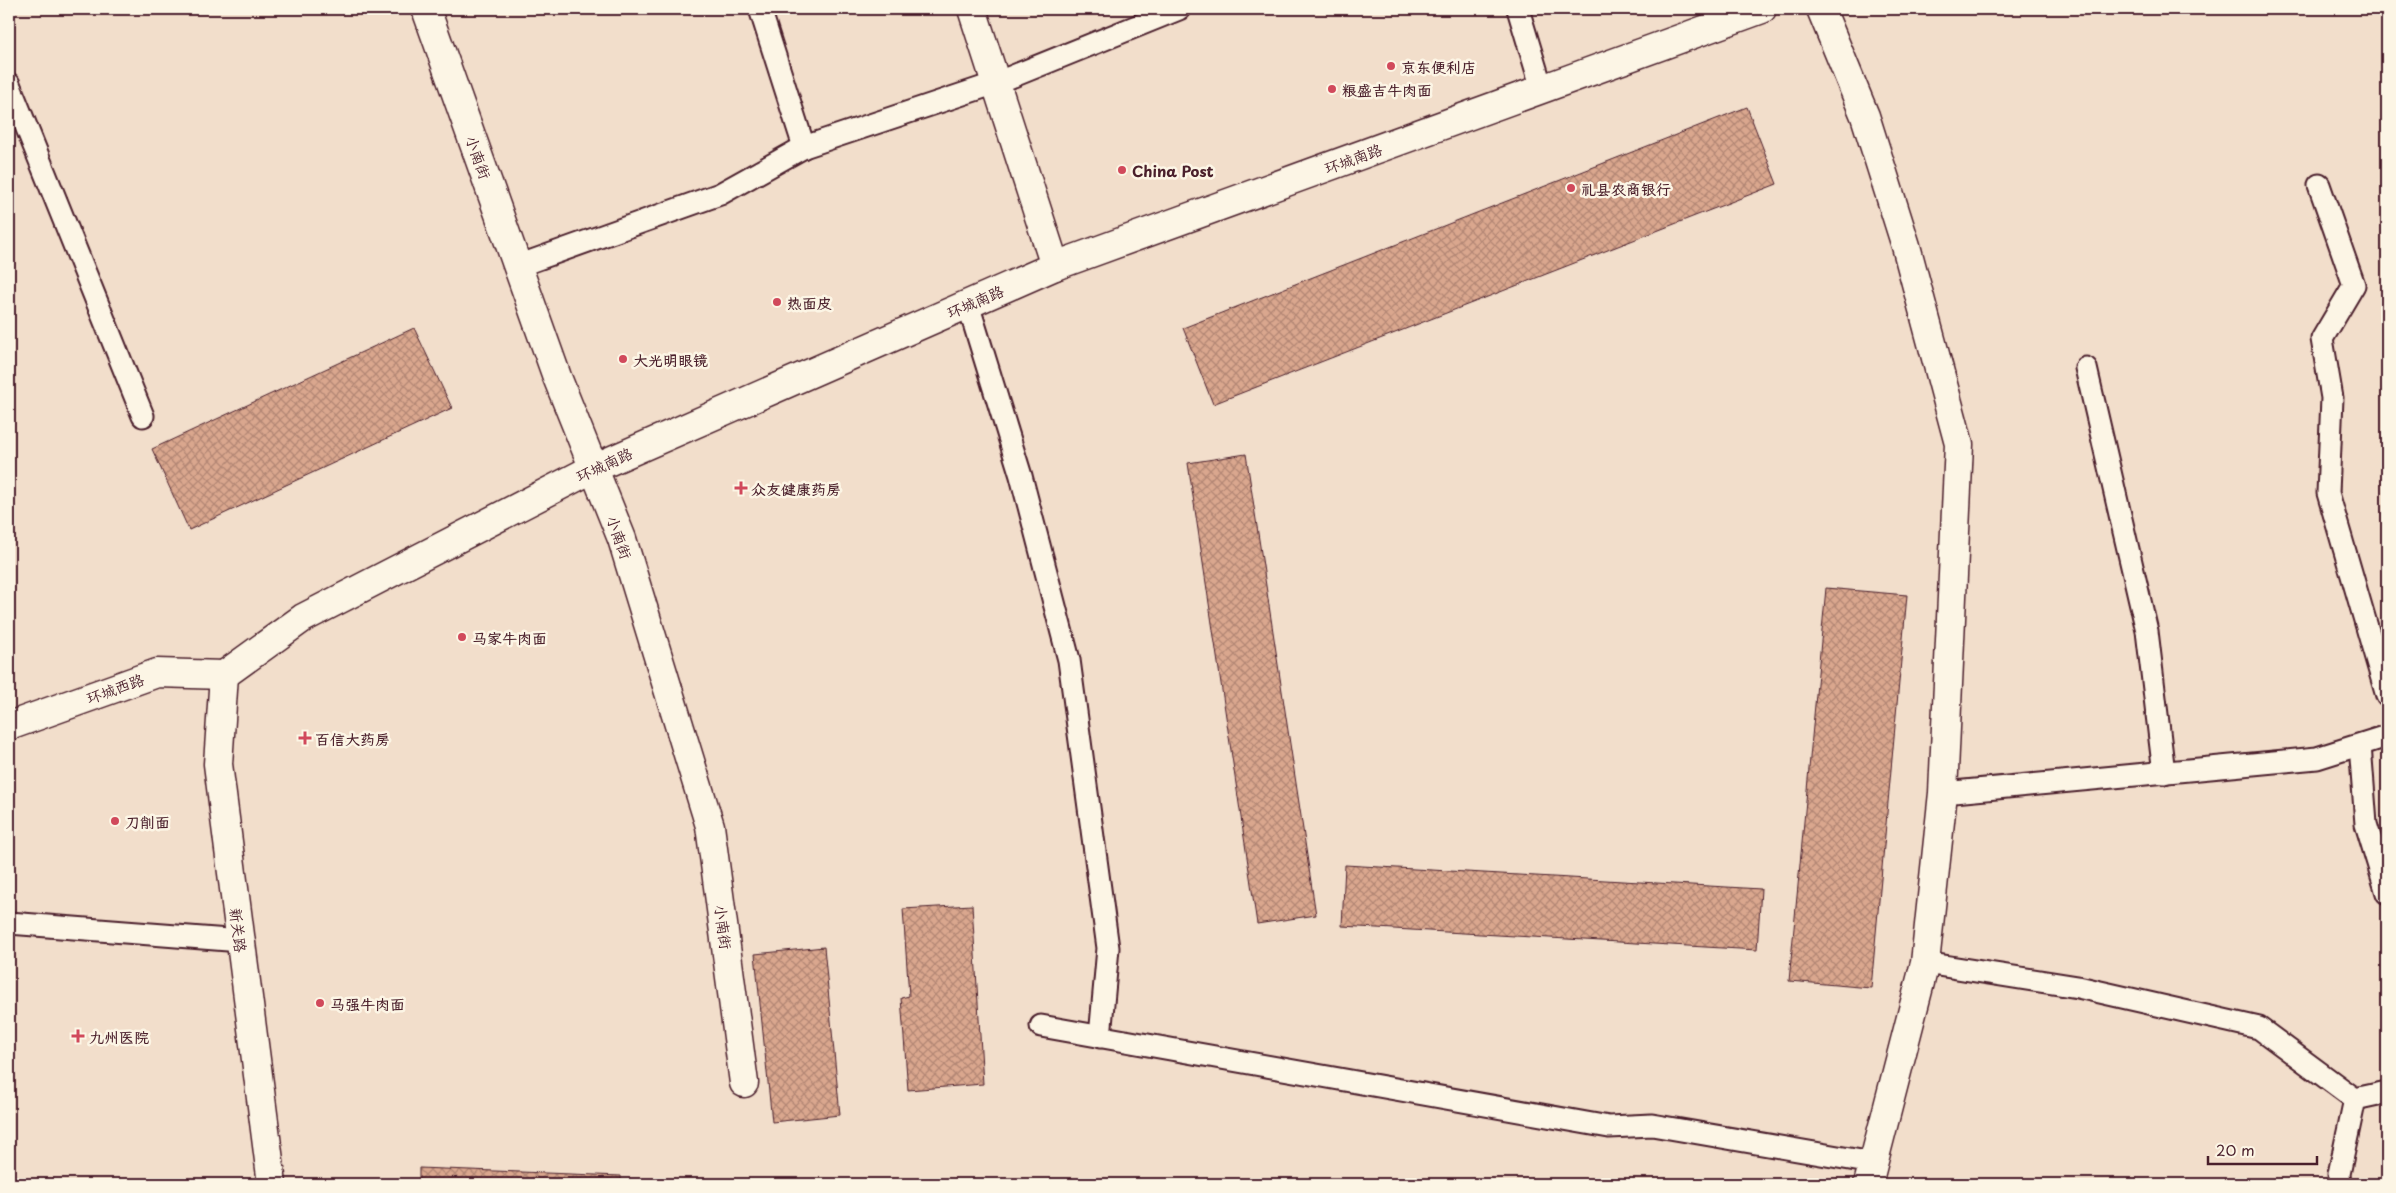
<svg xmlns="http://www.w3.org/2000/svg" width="2396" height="1193" viewBox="0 0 2396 1193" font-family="'Playpen Sans','LXGW WenKai TC',sans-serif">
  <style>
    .building { fill: url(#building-cross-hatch); stroke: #4a1f2b }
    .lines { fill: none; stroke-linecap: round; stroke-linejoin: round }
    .lane-casing { stroke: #4a1f2b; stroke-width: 25 }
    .street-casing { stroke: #4a1f2b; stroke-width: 31 }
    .secondary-casing { stroke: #4a1f2b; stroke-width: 31 }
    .lane { stroke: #fcf5e5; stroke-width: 21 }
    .street { stroke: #fcf5e5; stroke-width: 28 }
    .secondary { stroke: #fcf5e5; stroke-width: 28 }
    .poi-dot { fill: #d1495b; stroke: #fcf5e5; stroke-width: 2 }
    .labels { text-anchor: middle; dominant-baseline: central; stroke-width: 5; stroke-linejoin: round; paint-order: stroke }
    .poi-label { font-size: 15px; font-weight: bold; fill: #4a1f2b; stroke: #fcf5e5; text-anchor: start }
    .street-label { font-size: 15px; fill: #4a1f2b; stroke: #fcf5e5 }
  </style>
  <defs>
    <pattern id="building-cross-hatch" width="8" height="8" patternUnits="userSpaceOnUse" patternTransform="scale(1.25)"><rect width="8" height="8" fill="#daa78e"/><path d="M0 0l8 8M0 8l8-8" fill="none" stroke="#b38774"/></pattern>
  </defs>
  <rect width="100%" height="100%" fill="#f2decb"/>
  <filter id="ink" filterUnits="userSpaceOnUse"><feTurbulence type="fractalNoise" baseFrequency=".02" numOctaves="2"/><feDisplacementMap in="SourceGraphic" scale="10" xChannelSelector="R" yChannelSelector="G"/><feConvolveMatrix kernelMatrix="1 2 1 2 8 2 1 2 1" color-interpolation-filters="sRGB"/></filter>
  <g filter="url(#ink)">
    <!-- building -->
    <g class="building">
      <polygon points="1747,107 1777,184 1213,404 1183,328"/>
      <polygon points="414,328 452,408 189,530 152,449"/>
      <polygon points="1246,454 1316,915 1257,924 1188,463"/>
      <polygon points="1826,588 1907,595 1871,988 1789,981"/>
      <polygon points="1345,865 1761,889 1757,950 1342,926"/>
      <polygon points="972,905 983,1084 908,1090 901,998 909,996 903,909"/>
      <polygon points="824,947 840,1115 772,1122 755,954"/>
      <polygon points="419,1168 621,1176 621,1184 419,1184"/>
    </g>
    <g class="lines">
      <defs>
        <g id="lane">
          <polyline points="760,9 804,147"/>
          <polyline points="1518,9 1542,89"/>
          <polyline points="9,84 143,416"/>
          <polyline points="2319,185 2354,285 2322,339 2332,398 2328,493 2387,696"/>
          <polyline points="518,266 720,194 804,147 996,83 1179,9"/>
          <polyline points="968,304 1021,476 1069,660 1108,948 1100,1037"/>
          <polyline points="2086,368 2147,631 2164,773"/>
          <polyline points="2360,745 2366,824 2387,893"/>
          <polyline points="1943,793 2317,758 2387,736"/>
          <polyline points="9,923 241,941"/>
          <polyline points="1925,963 2078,987 2259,1028 2355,1099 2387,1092"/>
          <polyline points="1041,1026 1609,1127 1652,1125 1873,1163"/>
          <polyline points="2340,1184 2339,1174 2355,1099"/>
        </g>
        <g id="street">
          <polyline points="426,9 557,377 622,539 710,826 744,1083"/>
          <polyline points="972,9 1055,266"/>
          <polyline points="1821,9 1865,116 1906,246 1959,444 1943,793 1925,963 1868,1184"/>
        </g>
        <g id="secondary">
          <polyline points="224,675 303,618 594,468 1055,266 1762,9"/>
          <polyline points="224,675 218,764 272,1184"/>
          <polyline points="9,726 157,673 224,675"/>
        </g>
      </defs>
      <!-- lane casing -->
      <use href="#lane" class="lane-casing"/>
      <!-- street casing -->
      <use href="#street" class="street-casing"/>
      <!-- secondary casing -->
      <use href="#secondary" class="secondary-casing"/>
      <!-- lane -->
      <use href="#lane" class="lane"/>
      <!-- street -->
      <use href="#street" class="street"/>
      <!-- secondary -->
      <use href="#secondary" class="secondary"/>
    </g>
  </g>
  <!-- markers -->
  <g class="poi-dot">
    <circle cx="1391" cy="66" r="5"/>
    <circle cx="1332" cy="89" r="5"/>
    <circle cx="1122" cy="170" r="5"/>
    <circle cx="1571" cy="188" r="5"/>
    <circle cx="777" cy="302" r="5"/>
    <circle cx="623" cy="359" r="5"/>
    <path d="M738.5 480.5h5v5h5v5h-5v5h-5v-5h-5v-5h5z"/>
    <circle cx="462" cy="637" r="5"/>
    <path d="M302.5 730.5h5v5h5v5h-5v5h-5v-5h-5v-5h5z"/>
    <circle cx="115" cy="821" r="5"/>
    <circle cx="320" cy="1003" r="5"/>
    <path d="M75.5 1028.5h5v5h5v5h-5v5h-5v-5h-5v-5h5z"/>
  </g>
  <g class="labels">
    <!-- poi labels -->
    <g class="poi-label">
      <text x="1401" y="66">京东便利店</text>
      <text x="1342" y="89">粮盛吉牛肉面</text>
      <text x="1132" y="170">China Post</text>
      <text x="1581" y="188">礼县农商银行</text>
      <text x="787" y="302">热面皮</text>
      <text x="633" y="359">大光明眼镜</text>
      <text x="751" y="488">众友健康药房</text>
      <text x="472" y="637">马家牛肉面</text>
      <text x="315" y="738">百信大药房</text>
      <text x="125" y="821">刀削面</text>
      <text x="330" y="1003">马强牛肉面</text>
      <text x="89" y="1036">九州医院</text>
    </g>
    <!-- street labels -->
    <g class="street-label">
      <text transform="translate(479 157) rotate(70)">小南街</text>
      <text transform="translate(1353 158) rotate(-20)">环城南路</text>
      <text transform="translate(975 301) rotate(-23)">环城南路</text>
      <text transform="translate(604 464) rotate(-25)">环城南路</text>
      <text transform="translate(620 537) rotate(70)">小南街</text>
      <text transform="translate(115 688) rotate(-20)">环城西路</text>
      <text transform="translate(724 927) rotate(82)">小南街</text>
      <text transform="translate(239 930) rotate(83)">新关路</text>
    </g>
  </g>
  <!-- margin -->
  <rect width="2396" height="1193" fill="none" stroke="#fcf5e5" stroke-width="30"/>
  <rect x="15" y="15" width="2366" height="1163" fill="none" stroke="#4a1f2b" stroke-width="2" filter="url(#ink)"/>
  <!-- scale -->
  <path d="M2208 1156v8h109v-8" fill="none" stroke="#4a1f2b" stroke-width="2.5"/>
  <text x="2216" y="1156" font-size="15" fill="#4a1f2b" stroke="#fcf5e5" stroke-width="4" paint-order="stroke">20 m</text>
</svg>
